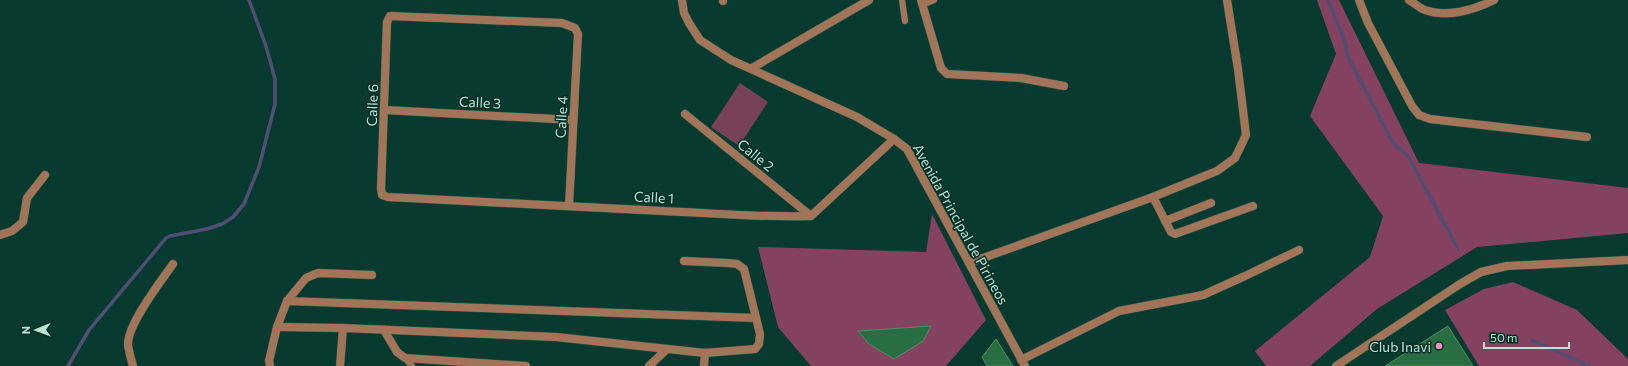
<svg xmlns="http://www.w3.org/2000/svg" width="1628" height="366" viewBox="0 0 1628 366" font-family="Commissioner,sans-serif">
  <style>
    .green { fill: #774259 }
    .forest { fill: #854260 }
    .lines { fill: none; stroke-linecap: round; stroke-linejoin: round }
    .stream { stroke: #504e72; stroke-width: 3.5 }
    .building { fill: #296e42; stroke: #508d63 }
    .lane-casing { stroke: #29584d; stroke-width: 7 }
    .street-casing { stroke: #29584d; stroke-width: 9 }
    .lane { stroke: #a37558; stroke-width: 6 }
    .street { stroke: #a37558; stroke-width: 8 }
    .poi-dot { fill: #fd8ec0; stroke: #003025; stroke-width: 1.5 }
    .labels { text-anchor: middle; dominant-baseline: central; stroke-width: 3; stroke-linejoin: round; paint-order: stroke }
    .street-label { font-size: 14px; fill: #bae2d5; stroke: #003025 }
    .poi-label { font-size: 14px; fill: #bae2d5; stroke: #003025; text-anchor: end }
  </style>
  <rect width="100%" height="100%" fill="#093a2f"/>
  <!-- green -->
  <polygon class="green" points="740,83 768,102 739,146 711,127"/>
  <!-- forest -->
  <g class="forest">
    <polygon points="1317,0 1339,0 1419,163 1628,188 1628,233 1477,247 1377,309 1310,366 1266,366 1255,351 1370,257 1383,216 1310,116 1336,54"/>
    <polygon points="932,214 986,320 946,366 811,366 778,327 758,247 926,252"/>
    <polygon points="1513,282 1577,310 1628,359 1628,366 1479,366 1445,310 1484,289"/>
  </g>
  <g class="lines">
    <!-- stream -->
    <g class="stream">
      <polyline points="1328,0 1345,42 1348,57 1393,143 1408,156 1458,249"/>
      <polyline points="1532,340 1589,366"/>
      <polyline points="68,366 89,330 166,238 170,236 207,229 222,224 233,217 244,204 259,167 275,104 275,79 266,46 249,0"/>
    </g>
  </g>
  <!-- building -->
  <g class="building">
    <polygon points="931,326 923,341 894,359 869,344 858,331"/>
    <polygon points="1448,326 1473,366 1385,366"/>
    <polygon points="996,339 1013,366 987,366 982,357"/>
  </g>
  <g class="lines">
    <defs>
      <g id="lane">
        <polyline points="902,0 905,21"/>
        <polyline points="922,5 934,0"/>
        <polyline points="405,358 412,366"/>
      </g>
      <g id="street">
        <polyline points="682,0 684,13 689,23 700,40 731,60 857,117 894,139 907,149 1025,366"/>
        <polyline points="723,0 723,1"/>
        <polyline points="921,0 941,68 947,74 1021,78 1064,86"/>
        <polyline points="1359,0 1368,23 1412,106 1419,115 1430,119 1587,137"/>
        <path d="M1409 0C1414 3 1419 8 1425 10 1447 18 1474 10 1494 0"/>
        <polyline points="752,68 869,0"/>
        <polyline points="385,110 573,120"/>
        <polyline points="685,114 811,216"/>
        <polyline points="1153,197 1171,232 1175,234 1253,206"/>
        <path d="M569 206 578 34 575 28 562 23 390 16 387 22 381 189 382 195 388 197C480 202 571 206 663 211 713 213 762 218 811 216L894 139"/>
        <polyline points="1165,221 1211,203"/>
        <polyline points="0,235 12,231 23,222 27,198 45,175"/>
        <polyline points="969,263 1153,197 1217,171 1235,158 1246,135 1238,69 1227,0"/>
        <polyline points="287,301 756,318"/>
        <polyline points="277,327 343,328 556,337 705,353 755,349 759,344 760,334 744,269 737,264 728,263 684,261"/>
        <polyline points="384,330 397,352 405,358 526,366"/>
        <polyline points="1021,360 1119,311 1203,295 1245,276 1299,250"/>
        <path d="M133 366C131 359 129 352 128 345 127 325 161 281 173 264"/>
        <polyline points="270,366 269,361 277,327 287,301 306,278 318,273 372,275"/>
        <polyline points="340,366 343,328"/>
        <polyline points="649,366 667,349"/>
        <polyline points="704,366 705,353"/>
        <polyline points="1336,366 1460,284 1481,272 1507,266 1628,260"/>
      </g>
    </defs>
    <!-- lane casing -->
    <use href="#lane" class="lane-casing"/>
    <!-- street casing -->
    <use href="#street" class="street-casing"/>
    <!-- lane -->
    <use href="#lane" class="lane"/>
    <!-- street -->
    <use href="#street" class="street"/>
  </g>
  <!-- markers -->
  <circle class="poi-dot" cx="1439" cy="346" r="4"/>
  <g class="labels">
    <!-- street labels -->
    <g class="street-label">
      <text transform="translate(480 102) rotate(3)">Calle 3</text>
      <text transform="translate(372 105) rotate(-88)">Calle 6</text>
      <text transform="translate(561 117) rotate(-87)">Calle 4</text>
      <text transform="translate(756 155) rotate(39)">Calle 2</text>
      <text transform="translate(654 197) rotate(3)">Calle 1</text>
      <text transform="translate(961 224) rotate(61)">Avenida Principal de Pirineos</text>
    </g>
    <!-- poi labels -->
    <g class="poi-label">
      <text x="1431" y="346">Club Inavi</text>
    </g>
  </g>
  <!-- north arrow -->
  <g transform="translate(36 330) rotate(269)" stroke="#003025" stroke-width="3" paint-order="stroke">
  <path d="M0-3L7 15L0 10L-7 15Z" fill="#bae2d5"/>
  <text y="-6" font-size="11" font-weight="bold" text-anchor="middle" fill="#bae2d5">N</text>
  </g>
  <!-- scale -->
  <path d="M1484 342v6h85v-6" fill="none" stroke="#bae2d5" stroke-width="2"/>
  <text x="1490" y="342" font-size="12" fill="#bae2d5" stroke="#003025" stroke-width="3" paint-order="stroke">50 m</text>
</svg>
